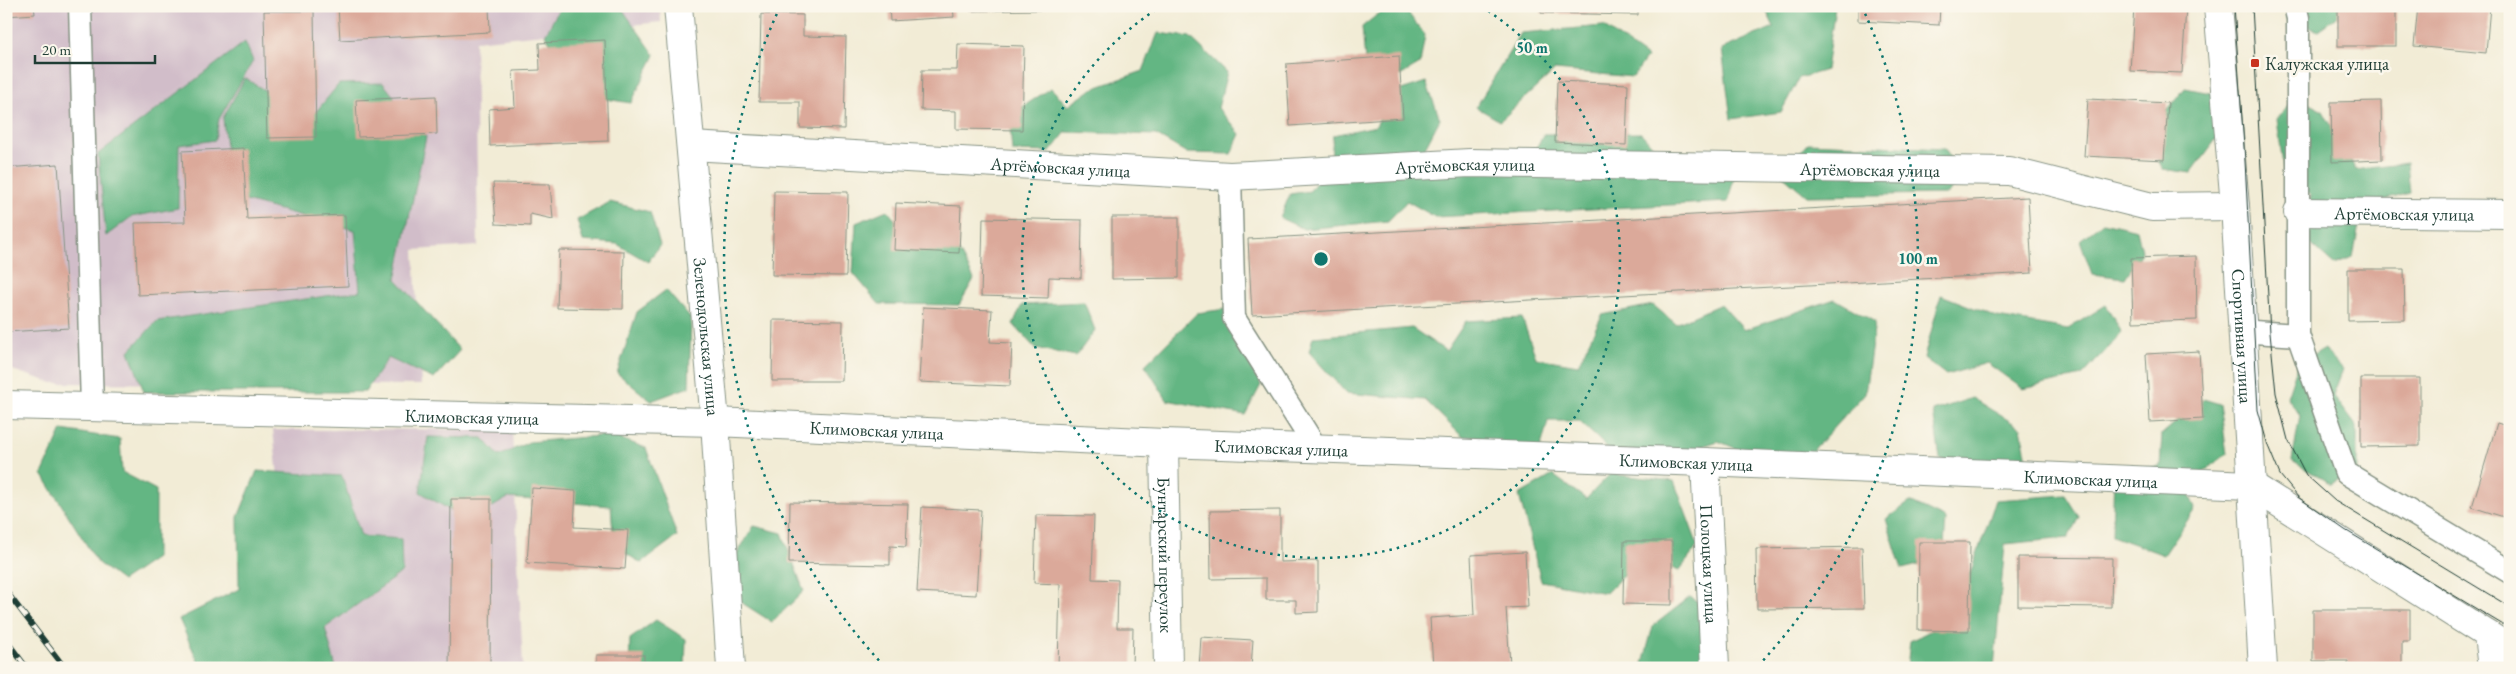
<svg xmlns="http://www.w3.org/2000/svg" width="2516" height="674" viewBox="0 0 2516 674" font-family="'EB Garamond',serif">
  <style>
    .industrial { fill: #d1bdc9 }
    .forest { fill: #63b683; stroke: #417a5c }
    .building { fill: #dba99a }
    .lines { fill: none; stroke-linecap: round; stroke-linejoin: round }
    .lane-casing { stroke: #889485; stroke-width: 25 }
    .street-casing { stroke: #889485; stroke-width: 30 }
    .lane { stroke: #fff; stroke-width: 22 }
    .street { stroke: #fff; stroke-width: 28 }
    .tram { stroke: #1f3d34; stroke-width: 1 }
    .rail-casing { stroke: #1f3d34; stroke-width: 5.5 }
    .rail { stroke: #fbf7ec; stroke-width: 4; stroke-dasharray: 11; stroke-linecap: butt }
    .ring { fill: none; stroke: #0f766e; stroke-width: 2.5; stroke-dasharray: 2.5 5 }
    .poi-dot { fill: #c8321e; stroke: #fbf7ec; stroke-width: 2 }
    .labels { text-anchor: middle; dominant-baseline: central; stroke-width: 5; stroke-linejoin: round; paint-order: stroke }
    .poi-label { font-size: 18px; fill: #1f3d34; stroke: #fbf7ec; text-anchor: start }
    .street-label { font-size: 18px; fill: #1f3d34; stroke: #fbf7ec }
    .centre { fill: #0f766e; stroke: #fbf7ec; stroke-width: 2.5 }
    .ring-label { font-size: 15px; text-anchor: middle; font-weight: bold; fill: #0f766e; stroke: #fbf7ec; stroke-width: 5; stroke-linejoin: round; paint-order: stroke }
  </style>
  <rect width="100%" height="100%" fill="#fbf7ec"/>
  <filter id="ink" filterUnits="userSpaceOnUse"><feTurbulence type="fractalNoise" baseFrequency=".02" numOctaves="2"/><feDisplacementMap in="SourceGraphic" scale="10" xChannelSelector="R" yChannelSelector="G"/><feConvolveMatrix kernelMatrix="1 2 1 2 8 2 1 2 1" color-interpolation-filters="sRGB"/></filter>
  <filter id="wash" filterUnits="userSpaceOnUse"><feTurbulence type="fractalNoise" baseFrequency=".0096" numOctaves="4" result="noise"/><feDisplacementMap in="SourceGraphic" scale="20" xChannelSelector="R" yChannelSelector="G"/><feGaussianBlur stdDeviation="1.12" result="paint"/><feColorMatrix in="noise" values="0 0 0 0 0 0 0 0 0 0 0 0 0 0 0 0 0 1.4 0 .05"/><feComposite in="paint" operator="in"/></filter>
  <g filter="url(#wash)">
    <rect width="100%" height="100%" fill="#f2ecd6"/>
    <!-- industrial -->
    <g class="industrial">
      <polygon points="6,6 660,6 661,22 475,41 478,246 414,250 421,385 53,383 6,368"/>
      <polygon points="512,429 523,668 298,668 273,430"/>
    </g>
    <!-- forest -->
    <g class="forest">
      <polygon points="561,6 620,6 655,55 631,103 587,96 545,35"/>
      <polygon points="1388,6 1406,6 1405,9 1425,35 1420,64 1393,80 1365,61 1362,27"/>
      <polygon points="1764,6 1835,6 1826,70 1799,78 1781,112 1731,119 1722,49 1774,27"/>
      <polygon points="2288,6 2352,6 2318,30 2286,19"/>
      <polygon points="1603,26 1647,57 1633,77 1555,70 1500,121 1476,107 1521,33"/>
      <polygon points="1158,33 1190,37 1227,72 1218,108 1240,134 1231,154 1187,153 1156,135 1066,132 1050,152 1012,151 1009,116 1051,88 1068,106 1092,89 1143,71"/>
      <polygon points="245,42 253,61 219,119 215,140 179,145 178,208 131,217 106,236 98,154"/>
      <polygon points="245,78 310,119 339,84 383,83 426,137 396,279 460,350 434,379 388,358 365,392 144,392 129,351 157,321 360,291 355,230 231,197 223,118"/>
      <polygon points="1426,82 1440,119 1420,157 1522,173 1544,134 1641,133 1665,160 1700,151 1734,177 1728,202 1435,217 1407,201 1388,221 1304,229 1280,218 1290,194 1310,191 1331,160 1333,135 1376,126 1392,93"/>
      <polygon points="2185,88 2216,94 2223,130 2191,173 2163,169 2145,138"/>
      <polygon points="2296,97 2323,111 2356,170 2407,163 2410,193 2363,206 2353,257 2334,265 2307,241 2310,195 2284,173 2277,119"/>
      <polygon points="1808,143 1945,149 1959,174 1948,194 1807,196 1781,174"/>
      <polygon points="610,202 650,212 660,245 648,262 617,244 583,241 577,220"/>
      <polygon points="887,210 914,243 953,240 974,279 959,305 879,304 853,273 856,223"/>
      <polygon points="2103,222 2137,230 2142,251 2125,278 2092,274 2080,240"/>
      <polygon points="666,290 691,319 689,387 651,401 617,373 637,312"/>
      <polygon points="1941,295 1997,317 2068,329 2106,305 2122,333 2082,376 2023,389 1987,363 1946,375 1924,358"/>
      <polygon points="1835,299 1875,322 1865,393 1807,457 1747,453 1718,441 1682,453 1610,450 1579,421 1548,421 1540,450 1475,449 1425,400 1346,393 1309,352 1313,337 1412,328 1446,351 1466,321 1522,318 1536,358 1578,365 1602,315 1653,305 1676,324 1721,304 1744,330"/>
      <polygon points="1084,302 1095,330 1076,356 1035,348 1013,324 1022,305"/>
      <polygon points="1226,309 1261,385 1245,415 1167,400 1145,365 1197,313"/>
      <polygon points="2324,349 2343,369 2333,395 2357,427 2357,469 2331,484 2292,461 2300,415 2287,397 2298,364"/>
      <polygon points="1972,398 2021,428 2027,460 2004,479 1940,459 1933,411"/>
      <polygon points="2203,399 2220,404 2227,454 2186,485 2195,509 2164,555 2112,536 2114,473 2160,466 2162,434"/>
      <polygon points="62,430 120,439 122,472 156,490 156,558 122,581 98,563 42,474"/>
      <polygon points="610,435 646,448 677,536 641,563 614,546 611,506 508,498 468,521 420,492 428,437 483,438 499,456 529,442"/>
      <polygon points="257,471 342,476 361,536 401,539 402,572 325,628 336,668 201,668 179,619 239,589 238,517"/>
      <polygon points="1610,474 1674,481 1698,546 1679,571 1642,556 1606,593 1541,581 1519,495 1553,475 1586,499"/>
      <polygon points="2065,495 2079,517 2068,538 2005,544 1994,668 1907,668 1910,641 1954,619 1996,500"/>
      <polygon points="1910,502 1946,519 1943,559 1902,569 1886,519"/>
      <polygon points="754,526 782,533 804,591 772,622 739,601 735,557"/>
      <polygon points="1690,597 1718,614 1721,668 1642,668 1653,626"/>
      <polygon points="656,620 686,639 685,668 629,668 630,639"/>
    </g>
    <g id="blocks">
      <!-- building -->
      <g class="building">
        <polygon points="6,6 34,6 35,14 6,16"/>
        <polygon points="338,6 489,6 490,32 340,40"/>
        <polygon points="889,6 953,6 954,17 890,21"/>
        <polygon points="970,6 1040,6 1040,10 970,11"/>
        <polygon points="1541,6 1638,6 1638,15 1541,13"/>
        <polygon points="1858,6 1940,6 1939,25 1858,21"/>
        <polygon points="2134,6 2186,6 2182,73 2130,71"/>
        <rect x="2338" y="6" width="58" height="40"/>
        <polygon points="2418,6 2490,6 2486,53 2414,46"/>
        <polygon points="264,11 314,11 316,137 267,138"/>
        <polygon points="761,14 803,15 803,36 846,37 844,129 800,128 800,102 759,102"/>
        <polygon points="605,40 608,141 490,146 489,109 515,107 513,71 540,70 539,43"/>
        <polygon points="958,44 1024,46 1022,130 956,129 956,111 921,110 922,70 957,70"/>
        <polygon points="1399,56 1403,118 1290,126 1286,64"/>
        <polygon points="1557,81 1628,84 1626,145 1555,142"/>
        <polygon points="436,96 437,134 358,137 356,100"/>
        <polygon points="2088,99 2168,103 2164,160 2084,156"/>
        <polygon points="2381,101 2382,160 2332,162 2331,102"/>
        <polygon points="243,148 247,219 345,215 348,286 138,295 135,223 185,222 182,151"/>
        <polygon points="58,164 69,328 6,332 6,168"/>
        <polygon points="493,183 550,184 553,219 530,214 530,226 496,224"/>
        <polygon points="774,191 848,192 846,276 772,275"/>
        <polygon points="2028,197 2032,273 1252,315 1248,239"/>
        <polygon points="896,203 961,206 959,253 894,250"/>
        <polygon points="1112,217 1179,217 1179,278 1112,279"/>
        <polygon points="983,218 1082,220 1081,278 1049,277 1048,298 981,296"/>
        <polygon points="559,250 624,251 623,309 557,308"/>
        <polygon points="2196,256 2197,320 2133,322 2131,258"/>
        <polygon points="2348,269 2404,269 2405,320 2348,321"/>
        <polygon points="923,307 992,310 990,342 1012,343 1010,386 919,382"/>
        <polygon points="773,320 843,321 842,381 772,381"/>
        <polygon points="2199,351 2203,419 2150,422 2146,354"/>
        <polygon points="2361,378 2420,378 2420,446 2361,447"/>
        <polygon points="2497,423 2510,427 2510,519 2472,507"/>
        <polygon points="532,488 576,491 574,527 628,530 625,569 527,563"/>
        <polygon points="451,499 491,499 490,668 449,668"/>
        <polygon points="790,502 908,504 906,547 890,546 890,565 789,563"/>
        <polygon points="922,507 981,510 976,595 917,592"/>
        <polygon points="1280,510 1280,562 1318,561 1318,612 1296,613 1296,600 1266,600 1266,578 1211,579 1210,511"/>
        <polygon points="1036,515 1094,516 1092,579 1118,580 1117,628 1133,628 1132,668 1058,668 1060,584 1034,583"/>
        <polygon points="1624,541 1672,541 1672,605 1623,604"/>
        <polygon points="1919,542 1970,542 1969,631 1918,630"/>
        <polygon points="1862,547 1864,608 1757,609 1756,549"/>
        <polygon points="1525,552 1528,607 1506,608 1510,664 1433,668 1430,618 1474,615 1471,555"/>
        <polygon points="2018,557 2112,558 2111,607 2018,606"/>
        <polygon points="2313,610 2410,610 2410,641 2402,641 2402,668 2348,668 2348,661 2313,661"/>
        <polygon points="1201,637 1253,640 1251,668 1199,668"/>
        <rect x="596" y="655" width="48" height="13"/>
      </g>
    </g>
  </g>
  <g filter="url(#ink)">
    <use href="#blocks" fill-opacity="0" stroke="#889485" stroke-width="1"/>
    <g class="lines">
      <defs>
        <g id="lane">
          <polyline points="80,6 92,406"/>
          <polyline points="2295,6 2298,18 2298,335 2346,473 2510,572"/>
          <polyline points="1230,176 1234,318 1316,448"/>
          <polyline points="2242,339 2254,332 2298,335"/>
        </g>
        <g id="street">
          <path id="s1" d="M678 6 715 422 731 668"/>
          <path id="s2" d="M2218 6 2235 206 2263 668"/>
          <path id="s3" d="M691 146 1230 176 1470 163 2009 171 2152 207 2235 206"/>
          <path id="s4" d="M2298 212 2510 214"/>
          <path id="s5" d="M6 405 715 422 1164 443 1705 462 2251 485 2510 649"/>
          <path id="s6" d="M1164 443 1168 668"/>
          <path id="s7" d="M1705 462 1715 668"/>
          <polyline points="2488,635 2492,668"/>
        </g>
      </defs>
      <!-- lane casing -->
      <use href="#lane" class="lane-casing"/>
      <!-- street casing -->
      <use href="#street" class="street-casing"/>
      <!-- lane -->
      <use href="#lane" class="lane"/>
      <!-- street -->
      <use href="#street" class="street"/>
      <!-- tram -->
      <g class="tram">
        <polyline points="2234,6 2245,161 2258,410 2268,446 2280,475 2298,497 2345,530 2510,629"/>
        <polyline points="2252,6 2270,333 2276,393 2288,440 2306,475 2335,501 2510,607"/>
      </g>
      <defs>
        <g id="rail">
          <polyline points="6,591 65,668"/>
          <polyline points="6,640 27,668"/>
        </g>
      </defs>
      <!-- rail casing -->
      <use href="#rail" class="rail-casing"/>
      <!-- rail -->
      <use href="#rail" class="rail"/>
    </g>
  </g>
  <!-- distance rings -->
  <g class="ring">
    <path d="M1482 7A299 299 0 1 1 1160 7"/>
    <path d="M884 666A597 597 0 0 1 780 7M1862 7A597 597 0 0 1 1758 666"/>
  </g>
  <!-- markers -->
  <rect class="poi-dot" x="2250" y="58" width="10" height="10" rx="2.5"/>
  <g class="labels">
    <!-- poi labels -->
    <g class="poi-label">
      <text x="2265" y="63">Калужская улица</text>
    </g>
    <!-- street labels -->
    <g class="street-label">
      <text stroke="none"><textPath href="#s3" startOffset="775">Артёмовская улица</textPath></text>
      <text stroke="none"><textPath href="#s3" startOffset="370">Артёмовская улица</textPath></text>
      <text stroke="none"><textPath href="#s3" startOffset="1180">Артёмовская улица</textPath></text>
      <text stroke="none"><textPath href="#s4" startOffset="106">Артёмовская улица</textPath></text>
      <text stroke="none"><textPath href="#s1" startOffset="332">Зеленодольская улица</textPath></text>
      <text stroke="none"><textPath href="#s2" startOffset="331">Спортивная улица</textPath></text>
      <text stroke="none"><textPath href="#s5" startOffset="466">Климовская улица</textPath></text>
      <text stroke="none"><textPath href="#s5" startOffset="871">Климовская улица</textPath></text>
      <text stroke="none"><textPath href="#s5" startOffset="1276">Климовская улица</textPath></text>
      <text stroke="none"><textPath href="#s5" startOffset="1681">Климовская улица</textPath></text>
      <text stroke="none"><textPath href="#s5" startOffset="2086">Климовская улица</textPath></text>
      <text stroke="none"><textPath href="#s6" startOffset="112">Бунтарский переулок</textPath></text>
      <text stroke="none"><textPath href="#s7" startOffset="102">Полоцкая улица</textPath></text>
    </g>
  </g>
  <circle cx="1321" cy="259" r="8" class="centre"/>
  <g class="ring-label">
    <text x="1532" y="53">50 m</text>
    <text x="1918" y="264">100 m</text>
  </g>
  <!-- margin -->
  <rect width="2516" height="674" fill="none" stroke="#fbf7ec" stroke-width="25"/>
  <!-- scale -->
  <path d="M35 55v8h120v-8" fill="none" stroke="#1f3d34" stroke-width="2.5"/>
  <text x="42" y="55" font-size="15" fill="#1f3d34" stroke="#fbf7ec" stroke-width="4" paint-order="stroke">20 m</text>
</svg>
